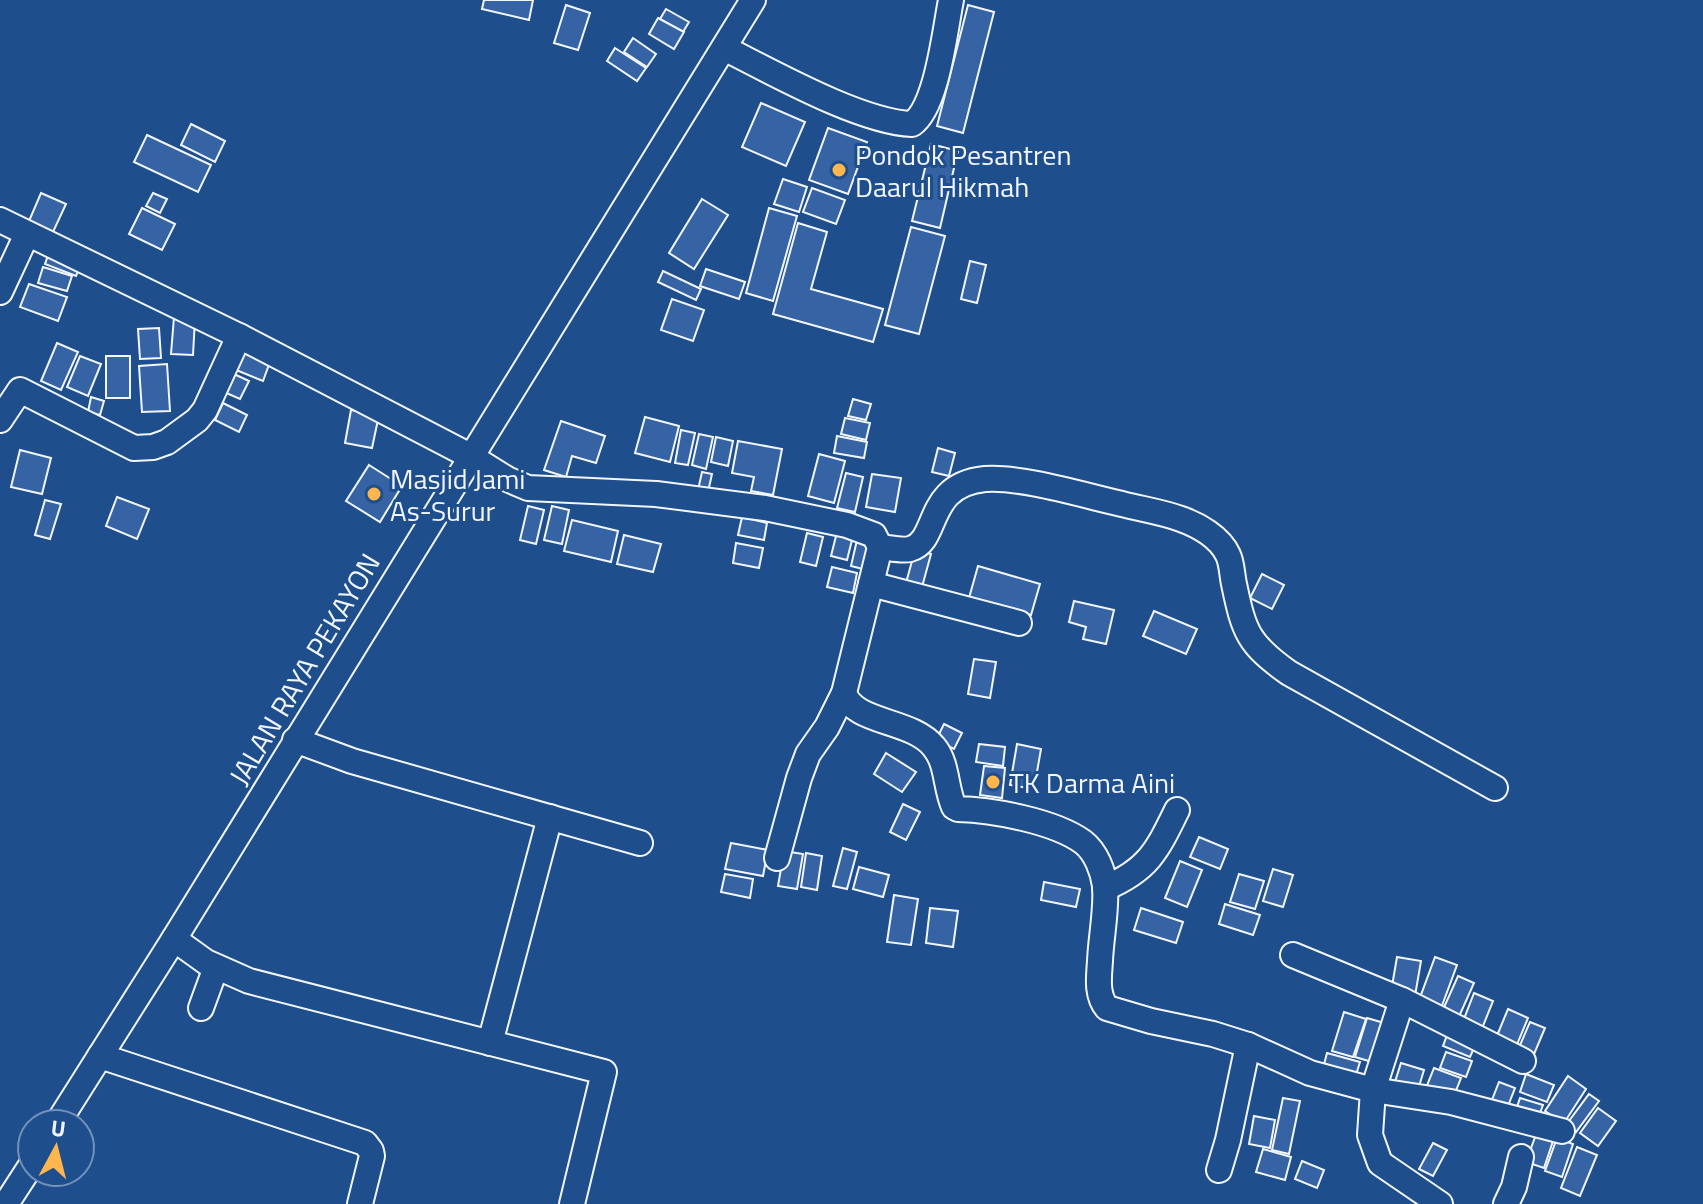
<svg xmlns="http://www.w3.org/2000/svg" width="1703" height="1204" viewBox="0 0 1703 1204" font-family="'Titillium Web',sans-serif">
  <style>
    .building { fill: #3563a3; stroke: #f2f6ff; stroke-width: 2 }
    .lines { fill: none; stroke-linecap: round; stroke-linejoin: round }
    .minor-casing { stroke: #f2f6ff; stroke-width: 28 }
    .minor { stroke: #1f4e8c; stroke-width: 24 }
    .poi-dot { fill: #ffb74d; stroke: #1f4e8c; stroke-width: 3 }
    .labels { text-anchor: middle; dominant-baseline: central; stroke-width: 6; stroke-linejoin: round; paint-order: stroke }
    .poi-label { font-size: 28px; fill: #f2f6ff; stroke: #1f4e8c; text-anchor: start }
    .street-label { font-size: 28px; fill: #f2f6ff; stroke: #1f4e8c }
  </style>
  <rect width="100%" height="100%" fill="#1f4e8c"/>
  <!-- building -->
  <g class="building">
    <polygon points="484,0 533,0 529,20 482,9"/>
    <polygon points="566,5 590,13 578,50 554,43"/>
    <polygon points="968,5 994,12 963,133 937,126"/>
    <polygon points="666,9 689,22 683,32 660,19"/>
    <polygon points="658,18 684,32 674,49 649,34"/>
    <polygon points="633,38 656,54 647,67 624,52"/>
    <polygon points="615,48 646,68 637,81 607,61"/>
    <polygon points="761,103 805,122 786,166 742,147"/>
    <polygon points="191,124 225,141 215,162 181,145"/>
    <polygon points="828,128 867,142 848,194 809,180"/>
    <polygon points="147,135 211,165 198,192 134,162"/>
    <polygon points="931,144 958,151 940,228 912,221"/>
    <polygon points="783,179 807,187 799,212 774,204"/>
    <polygon points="812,188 845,200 836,224 803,212"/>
    <polygon points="41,193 66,204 53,232 29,221"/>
    <polygon points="153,193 167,199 160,213 146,206"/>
    <polygon points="702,199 728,215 694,269 669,253"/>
    <polygon points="142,208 175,224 162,250 129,234"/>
    <polygon points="769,208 797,216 773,301 746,293"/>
    <polygon points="798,223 827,232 811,289 883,309 873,342 773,314"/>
    <polygon points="911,227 945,236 919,334 885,325"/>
    <polygon points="50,250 81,263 76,276 45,264"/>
    <polygon points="970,261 986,265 977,303 961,299"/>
    <polygon points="43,267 72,276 67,291 38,283"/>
    <polygon points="706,269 745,282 739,299 700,286"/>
    <polygon points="663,271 701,289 696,300 658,282"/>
    <polygon points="29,284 67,297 58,321 20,307"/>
    <polygon points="672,299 704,310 693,341 661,330"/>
    <polygon points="174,317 195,319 193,355 171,354"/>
    <polygon points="159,328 161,358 140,359 138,329"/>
    <polygon points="57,343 78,352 61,390 41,381"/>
    <polygon points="245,348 271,359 263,381 236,370"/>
    <polygon points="80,356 101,364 88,396 67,387"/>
    <rect x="106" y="356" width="24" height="42"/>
    <polygon points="167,364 170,411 142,412 139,366"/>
    <polygon points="234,374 249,381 240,399 224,392"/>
    <polygon points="91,397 104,401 100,415 88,412"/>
    <polygon points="853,399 871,404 866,420 848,416"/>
    <polygon points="223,403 247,415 239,432 215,420"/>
    <polygon points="351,410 379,415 372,448 345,443"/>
    <polygon points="645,417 679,426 670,462 635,453"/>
    <polygon points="845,418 870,423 866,440 841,434"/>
    <polygon points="561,421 605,436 596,463 572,456 566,477 544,470"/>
    <polygon points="681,430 695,433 688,465 675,463"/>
    <polygon points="699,434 713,437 706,469 692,465"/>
    <polygon points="837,436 867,442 864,458 834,453"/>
    <polygon points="716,437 733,441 728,466 711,462"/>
    <polygon points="738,441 782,449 773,495 751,491 754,477 732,473"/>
    <polygon points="938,448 955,453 949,476 932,472"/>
    <polygon points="20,450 51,458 42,494 11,487"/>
    <polygon points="819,454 845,461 834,503 808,496"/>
    <polygon points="369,465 402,486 380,522 346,501"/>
    <polygon points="702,472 712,474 708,492 698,490"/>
    <polygon points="846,473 863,477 855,512 837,508"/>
    <polygon points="872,474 901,478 895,512 866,507"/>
    <polygon points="117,497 149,509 137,539 106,526"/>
    <polygon points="45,500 61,504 50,539 35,535"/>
    <polygon points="528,506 544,510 536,544 520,540"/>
    <polygon points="552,506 569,510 562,544 544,540"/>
    <polygon points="742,517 767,523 764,540 738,535"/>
    <polygon points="572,520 618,531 611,562 564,551"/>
    <polygon points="837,532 853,536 847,560 831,556"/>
    <polygon points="807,533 823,537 816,566 800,562"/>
    <polygon points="624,535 661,544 653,572 617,564"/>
    <polygon points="857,540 877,545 871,571 851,566"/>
    <polygon points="736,543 763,548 759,568 733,563"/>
    <polygon points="915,550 931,554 922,587 906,583"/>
    <polygon points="978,566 1040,584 1031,615 969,598"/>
    <polygon points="832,567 857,573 853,593 827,587"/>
    <polygon points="1262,574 1284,585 1272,609 1250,598"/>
    <polygon points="1074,601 1114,610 1106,644 1083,639 1086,627 1069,622"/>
    <polygon points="1154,611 1197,629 1186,654 1143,636"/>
    <polygon points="974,659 996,662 990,698 968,694"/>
    <polygon points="944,724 962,733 954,749 936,740"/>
    <polygon points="979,744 1005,747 1003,766 976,762"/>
    <polygon points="1017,744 1041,749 1034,789 1010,785"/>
    <polygon points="886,753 916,772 902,792 874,774"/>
    <polygon points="984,766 1005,768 1002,798 980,795"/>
    <polygon points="903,804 920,812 906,840 890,832"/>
    <polygon points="1199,837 1228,849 1220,869 1190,857"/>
    <polygon points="731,843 768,850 763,876 725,869"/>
    <polygon points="843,848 857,852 847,889 833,886"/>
    <polygon points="784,851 803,854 797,889 778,886"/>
    <polygon points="806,853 822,856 817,890 801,887"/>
    <polygon points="1180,861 1202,870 1187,907 1165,898"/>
    <polygon points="859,867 889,875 883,897 853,889"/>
    <polygon points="1273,869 1293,875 1283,907 1263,901"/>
    <polygon points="725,874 753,879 750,898 721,892"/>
    <polygon points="1239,874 1264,881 1255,909 1230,902"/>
    <polygon points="1044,882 1080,889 1076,907 1041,900"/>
    <polygon points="894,895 918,899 911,945 887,942"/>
    <polygon points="1225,904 1260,915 1253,935 1219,924"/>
    <polygon points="930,908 958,911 953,947 926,943"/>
    <polygon points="1141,908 1183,922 1176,943 1134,930"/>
    <polygon points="1397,957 1421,961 1415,996 1391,992"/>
    <polygon points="1435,957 1457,965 1440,1011 1418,1003"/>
    <polygon points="1458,976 1474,983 1457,1021 1441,1014"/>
    <polygon points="1474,993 1493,1001 1481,1031 1462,1024"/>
    <polygon points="1508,1009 1528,1018 1516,1047 1496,1038"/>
    <polygon points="1344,1012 1366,1019 1353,1057 1332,1051"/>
    <polygon points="1367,1018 1391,1025 1379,1064 1355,1057"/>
    <polygon points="1530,1022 1545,1028 1532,1059 1517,1052"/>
    <polygon points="1449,1030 1477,1041 1470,1057 1443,1046"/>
    <polygon points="1446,1052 1472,1061 1466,1077 1440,1068"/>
    <polygon points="1327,1053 1360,1062 1354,1081 1322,1072"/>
    <polygon points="1401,1063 1424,1070 1417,1093 1394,1085"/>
    <polygon points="1434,1068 1461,1078 1453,1098 1426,1088"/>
    <polygon points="1526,1074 1554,1085 1547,1102 1520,1092"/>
    <polygon points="1568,1076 1586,1089 1564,1123 1545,1111"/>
    <polygon points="1499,1082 1515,1088 1506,1111 1490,1105"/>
    <polygon points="1589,1094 1599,1101 1576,1132 1566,1125"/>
    <polygon points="1283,1098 1300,1101 1289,1154 1272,1150"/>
    <polygon points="1520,1098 1543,1105 1537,1121 1515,1113"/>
    <polygon points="1598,1108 1616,1121 1598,1146 1580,1133"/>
    <polygon points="1254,1116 1275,1120 1270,1148 1249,1144"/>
    <polygon points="1538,1129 1555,1135 1544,1168 1526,1162"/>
    <polygon points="1557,1138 1573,1144 1562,1177 1545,1171"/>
    <polygon points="1433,1143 1447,1150 1433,1176 1419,1169"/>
    <polygon points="1577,1147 1597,1155 1580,1196 1561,1188"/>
    <polygon points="1263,1149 1291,1157 1285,1180 1256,1172"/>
    <polygon points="1302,1161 1324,1170 1317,1188 1295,1179"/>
  </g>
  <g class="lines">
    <defs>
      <g id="minor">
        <path d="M724 48C772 72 860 122 912 124 937 107 945 30 951 0"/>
        <polyline points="0,220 239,336 470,456 507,479 528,488 656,494 765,508 847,525 874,535 880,547 844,693 827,727 808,754 799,778 777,858"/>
        <polyline points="0,292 27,234"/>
        <polyline points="0,420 20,390 134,448 153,447 167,442 197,420 205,410 239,336"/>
        <path d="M880 547C890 548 902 551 910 549 940 541 924 485 985 479 1020 476 1086 496 1122 504 1141 509 1162 512 1181 519 1198 525 1220 537 1228 555 1232 563 1232 575 1234 584 1244 632 1248 644 1289 673L1495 788"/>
        <polyline points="871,584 1019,623"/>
        <path d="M844 693C854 724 912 719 934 747 948 764 945 787 954 807L958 809C993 810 1054 821 1083 842 1096 852 1103 871 1105 886 1107 909 1101 937 1100 961 1099 976 1096 995 1107 1008L1151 1021 1213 1034 1248 1045 1310 1073 1373 1090 1370 1135 1380 1163 1440 1204"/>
        <polyline points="295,740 352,761 640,843"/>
        <path d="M1105 888C1148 870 1157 851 1177 810"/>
        <polyline points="174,939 206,962 249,981 604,1072 572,1204"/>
        <polyline points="1293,955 1402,1000"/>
        <polyline points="201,1008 216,967"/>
        <polyline points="490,1043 550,817"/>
        <polyline points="100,1056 365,1143 371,1151 372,1156 360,1204"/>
        <polyline points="1523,1061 1402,1000 1373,1090 1451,1102 1562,1131"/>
        <polyline points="57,1124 174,939 753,0"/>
        <polyline points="1219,1170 1228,1140 1248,1045"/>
        <polyline points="6,1204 32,1164"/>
        <polyline points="1506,1204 1514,1187 1521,1157"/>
      </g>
    </defs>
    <!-- minor casing -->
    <use href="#minor" class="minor-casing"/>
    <!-- minor -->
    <use href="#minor" class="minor"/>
  </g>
  <!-- markers -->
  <g class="poi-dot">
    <circle cx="839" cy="170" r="8"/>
    <circle cx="374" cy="494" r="8"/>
    <circle cx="993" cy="782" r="8"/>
  </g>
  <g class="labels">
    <!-- poi labels -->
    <g class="poi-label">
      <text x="855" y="154">Pondok Pesantren<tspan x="855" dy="32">Daarul Hikmah</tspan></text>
      <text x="390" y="478">Masjid Jami<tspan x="390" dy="32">As-Surur</tspan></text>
      <text x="1009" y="782">TK Darma Aini</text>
    </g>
    <!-- street labels -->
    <g class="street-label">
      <text transform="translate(304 669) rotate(-59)">JALAN RAYA PEKAYON</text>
    </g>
  </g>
  <!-- north arrow -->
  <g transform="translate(56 1148) rotate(7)"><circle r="38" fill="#1f4e8c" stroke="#7391ba" stroke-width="2"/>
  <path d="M0-6L14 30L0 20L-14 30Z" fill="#ffb74d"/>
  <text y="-12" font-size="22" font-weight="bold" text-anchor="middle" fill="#f2f6ff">U</text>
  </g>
</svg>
